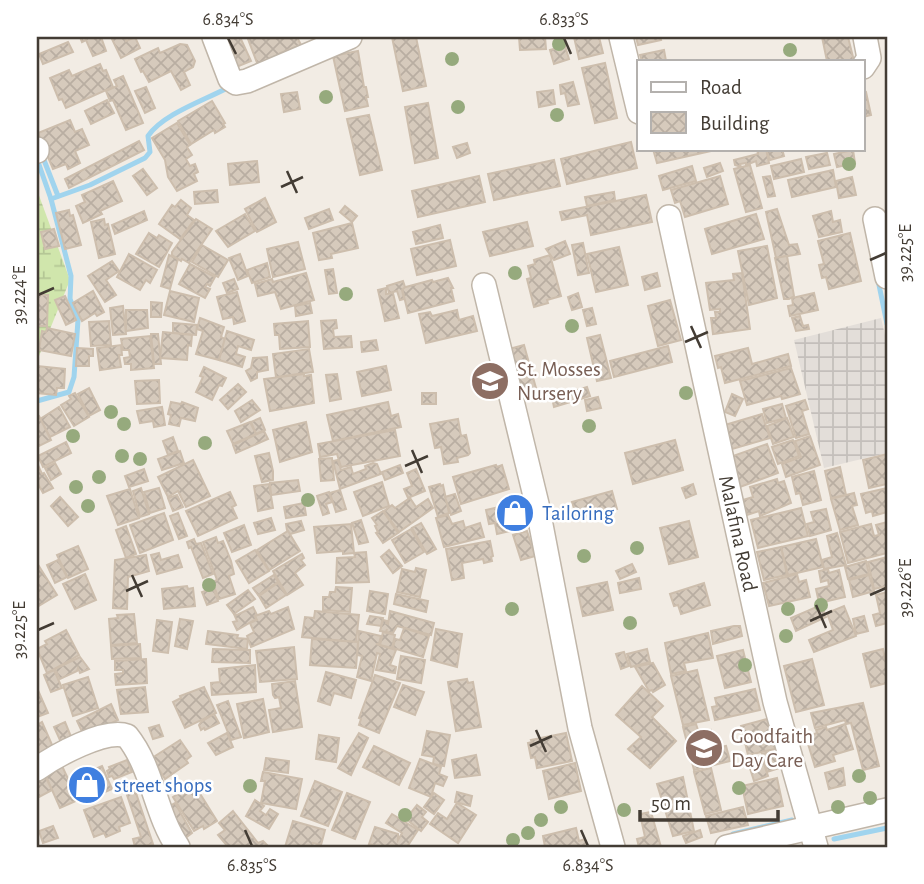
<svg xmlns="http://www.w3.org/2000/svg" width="924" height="884" viewBox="0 0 924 884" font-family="'Alegreya Sans',sans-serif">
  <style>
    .industrial { fill: url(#industrial-grid) }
    .wetland { fill: url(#wetland-marsh) }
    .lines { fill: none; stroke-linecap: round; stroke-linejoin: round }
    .stream { stroke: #a0d4ee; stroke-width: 5 }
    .building { fill: url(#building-cross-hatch); stroke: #cdbead; stroke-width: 2 }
    .minor-casing { stroke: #c0b6a9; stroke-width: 26 }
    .minor { stroke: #fff; stroke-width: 23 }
    .tree { fill: #96aa7d }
    .ticks { fill: none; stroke: #433c34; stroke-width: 2.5 }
    .labels { text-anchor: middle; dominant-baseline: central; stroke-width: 5; stroke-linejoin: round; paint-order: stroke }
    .education-label { font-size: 21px; fill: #785e54; stroke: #fff; text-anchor: start }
    .shop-label { font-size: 21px; fill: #366cbe; stroke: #fff; text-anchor: start }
    .street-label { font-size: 21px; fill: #433c34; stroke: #fff }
    .neatline { fill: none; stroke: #433c34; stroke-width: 2.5 }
    .ticks-label { font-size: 18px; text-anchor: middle; fill: #433c34 }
  </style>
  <defs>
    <pattern id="industrial-grid" width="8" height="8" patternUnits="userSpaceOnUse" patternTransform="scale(1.75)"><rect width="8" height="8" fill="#e3ded9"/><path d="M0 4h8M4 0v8" fill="none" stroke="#c4bfbb"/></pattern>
    <pattern id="wetland-marsh" width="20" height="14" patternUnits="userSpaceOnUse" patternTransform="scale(1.75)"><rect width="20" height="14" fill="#d0e6ac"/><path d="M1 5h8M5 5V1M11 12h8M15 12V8" fill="none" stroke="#b4c695"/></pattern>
    <pattern id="building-cross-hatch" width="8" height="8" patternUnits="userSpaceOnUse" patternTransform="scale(1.75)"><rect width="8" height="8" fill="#d6cabc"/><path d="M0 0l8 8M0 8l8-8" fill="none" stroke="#b9aea2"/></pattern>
  </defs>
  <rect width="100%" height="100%" fill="#f2ece4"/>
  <!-- industrial -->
  <polygon class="industrial" points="881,318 887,344 887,453 824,468 794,340"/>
  <!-- wetland -->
  <polygon class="wetland" points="37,190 70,280 37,361"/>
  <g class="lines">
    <!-- stream -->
    <g class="stream">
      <polyline points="42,155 58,196"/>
      <polyline points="37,159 51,199 71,276 70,299 78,320 74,377 69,392 37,401"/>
      <path d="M51 199 90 185 145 158 150 152 148 136C164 113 206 100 231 86"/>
      <polyline points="878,280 887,324"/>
      <polyline points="733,834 792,820"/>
      <polyline points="834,839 887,828"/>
    </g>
  </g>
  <!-- building -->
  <g class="building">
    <polygon points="80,37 101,37 106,51 93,56 86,40 82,42"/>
    <polygon points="111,37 125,37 126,41 135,37 140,48 121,58"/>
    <polygon points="222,37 240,37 251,61 234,68"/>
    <polygon points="253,37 297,37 301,45 280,53 282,59 259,68 248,39"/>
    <polygon points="392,37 416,37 426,86 403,91"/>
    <polygon points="519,37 545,37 546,49 520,50"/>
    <polygon points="574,37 599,37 603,53 579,59"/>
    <polygon points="636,37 660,37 661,40 638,45"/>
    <polygon points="822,37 848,37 854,61 827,61"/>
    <polygon points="68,42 73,52 43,64 39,54"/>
    <polygon points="180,44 187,45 195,61 193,67 184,72 190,85 181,90 171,71 149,82 143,71 141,72 135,59 158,48 160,53"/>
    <polygon points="565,46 569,59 554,64 550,50"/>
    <polygon points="664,50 666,61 642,61 640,55"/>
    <polygon points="358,51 364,87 366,87 368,97 366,97 368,106 345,111 333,56"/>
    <polygon points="605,63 617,118 595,123 582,68"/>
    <polygon points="100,64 103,71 106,70 113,87 66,108 62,99 59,100 50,78 69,70 72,76"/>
    <polygon points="123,76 143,123 126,130 113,100 110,101 106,91 117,86 114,80"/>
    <polygon points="573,82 579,104 568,106 565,93 561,94 560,85"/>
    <polygon points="146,87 155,108 145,113 135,91"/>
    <polygon points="553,90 555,104 539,107 537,92"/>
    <polygon points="297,92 300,109 284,112 281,94"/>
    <polygon points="866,92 871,115 863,117 863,93"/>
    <polygon points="107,100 114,113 91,124 85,111"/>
    <polygon points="212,101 225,123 223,124 225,127 215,133 214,130 191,144 178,121"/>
    <polygon points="428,103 438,158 415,163 405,107"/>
    <polygon points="369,115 382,170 360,175 347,119"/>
    <polygon points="70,120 75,132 82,129 89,145 75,151 80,163 68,169 66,164 53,169 38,133"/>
    <polygon points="177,123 190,145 187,147 192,155 186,159 190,166 195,164 198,172 194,174 197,181 177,191 168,177 165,160 152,138"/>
    <polygon points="139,141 144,150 69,188 65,179"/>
    <polygon points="631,142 637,168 567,184 561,159"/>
    <polygon points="467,143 470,153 457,158 453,147"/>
    <polygon points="653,149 720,149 657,163"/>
    <polygon points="757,149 766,149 769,163 757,166 756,161 746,165 746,163 740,164 741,167 735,165 734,160 758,154"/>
    <polygon points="766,149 782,149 784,156 770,160"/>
    <polygon points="853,150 855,163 837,167 834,154"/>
    <polygon points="827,153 830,165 809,169 806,157"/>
    <polygon points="801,159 804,172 774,179 771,166"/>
    <polygon points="554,160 560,186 494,200 488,174"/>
    <polygon points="257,161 259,182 230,185 228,164"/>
    <polygon points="720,163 723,171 707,177 704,168"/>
    <polygon points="750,165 762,208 746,212 734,169"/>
    <polygon points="692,166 696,181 663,190 659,176"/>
    <polygon points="143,169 157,188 147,195 133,176"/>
    <polygon points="833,170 836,187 792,197 788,180"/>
    <polygon points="479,176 485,202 418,217 412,191"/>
    <polygon points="720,176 728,204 685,217 680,201 675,203 671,190"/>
    <polygon points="770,176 775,196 768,197 763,177"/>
    <polygon points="852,177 856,195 839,198 836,181"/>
    <polygon points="113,181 122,201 100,211 102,214 83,223 76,206 85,202 82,195"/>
    <polygon points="217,190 218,202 195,204 194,192"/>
    <polygon points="614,192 615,200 587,206 585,197"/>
    <polygon points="646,195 652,222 591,235 587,215 562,220 560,212"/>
    <polygon points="265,198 276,222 257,232 245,209"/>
    <polygon points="181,200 191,208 187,215 194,220 180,239 159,224 172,205 175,207"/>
    <polygon points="345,206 357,216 352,222 340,212"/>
    <polygon points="329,209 333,220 309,229 305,218"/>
    <polygon points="777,209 789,245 797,244 800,254 776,258 766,212"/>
    <polygon points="69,210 70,216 73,215 81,245 65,249 56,213"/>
    <polygon points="144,211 147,220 115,234 112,225"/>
    <polygon points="831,211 833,222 840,220 842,232 819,237 813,216"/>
    <polygon points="245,214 255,231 228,247 216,231"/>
    <polygon points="756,214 764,239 712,254 705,229"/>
    <polygon points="104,219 105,225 108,224 115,254 99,258 91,222"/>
    <polygon points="196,219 212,229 189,263 182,259 181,261 172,255 172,252"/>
    <polygon points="527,222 533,246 490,256 483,232"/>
    <polygon points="352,223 358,248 331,254 332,258 319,260 313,233"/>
    <polygon points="440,225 443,238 416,244 413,232"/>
    <polygon points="54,229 59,246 45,249 41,232"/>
    <polygon points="149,233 157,238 159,235 172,243 159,267 136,254"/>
    <polygon points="850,233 861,281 829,289 826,277 822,278 819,265 824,264 818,241"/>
    <polygon points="450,240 456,266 417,275 411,249"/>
    <polygon points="565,241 570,254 554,260 546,249"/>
    <polygon points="298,242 305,269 273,277 267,249"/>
    <polygon points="583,243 589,273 578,275 572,245"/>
    <polygon points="202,245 228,260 218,277 192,262"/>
    <polygon points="767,246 777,298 749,305 738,251"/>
    <polygon points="619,247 628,285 596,292 587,254"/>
    <polygon points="129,254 157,270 150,283 146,280 140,290 117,277"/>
    <polygon points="240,254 248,276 238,280 229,258"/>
    <polygon points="169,255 178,259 170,289 161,286"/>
    <polygon points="550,255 561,296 547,300 548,303 534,307 527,279 531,278 528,266 535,264 534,260"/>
    <polygon points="787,256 794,296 789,299 784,299 775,258"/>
    <polygon points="112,261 119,271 106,280 116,295 105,302 88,276"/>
    <polygon points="267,263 270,277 252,283 247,270"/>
    <polygon points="190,264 215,277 210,286 207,284 205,287 210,289 205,298 179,284"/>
    <polygon points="333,269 337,293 329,294 325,270"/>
    <polygon points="306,273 314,300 281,309 275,292 258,296 255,284 272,279 273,282"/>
    <polygon points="657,273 660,286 645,290 642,277"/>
    <polygon points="742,273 750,329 713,334 711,318 716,318 715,312 720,312 720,309 710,310 706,283 734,280 733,274"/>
    <polygon points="448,278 453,288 451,288 454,301 408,313 402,288 432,280 433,282"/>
    <polygon points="234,279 238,289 227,293 223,283"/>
    <polygon points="403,281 405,287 402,290 404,299 400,300 397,291 389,293 387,286"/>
    <polygon points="386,288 386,294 393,293 399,318 385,321 378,290"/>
    <polygon points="93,291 104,312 97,316 95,313 82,321 73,303"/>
    <polygon points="170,291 199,298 194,322 164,315"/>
    <polygon points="237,292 245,321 234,324 233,317 223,319 217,297"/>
    <polygon points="578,293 582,307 572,310 568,297"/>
    <polygon points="814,293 818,310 790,316 788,306 793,305 792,298"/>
    <polygon points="37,295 48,295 47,326 37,326"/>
    <polygon points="65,296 76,320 66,325 55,300"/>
    <polygon points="670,300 681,340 658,346 648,306"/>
    <polygon points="151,302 162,303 161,317 151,317"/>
    <polygon points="310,303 312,313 296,316 295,306"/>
    <polygon points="123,306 126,334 113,335 110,308"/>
    <polygon points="592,308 596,324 587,326 583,310"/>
    <polygon points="126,310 147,310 148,328 126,331"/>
    <polygon points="457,310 459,320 473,316 477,331 426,343 419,314 430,312 432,316"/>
    <polygon points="800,316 803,326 808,325 809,329 796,331 792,318"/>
    <polygon points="200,318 224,327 221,337 225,339 219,360 196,354 203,331 197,329"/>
    <polygon points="336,320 337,328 333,329 334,337 351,336 352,347 324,349 321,321"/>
    <polygon points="109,321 111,345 91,346 89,322"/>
    <polygon points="308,321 310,347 280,349 279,335 275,335 274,324"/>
    <polygon points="173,323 197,325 196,335 173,333"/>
    <polygon points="47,328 75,334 71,356 39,350 42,331 46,332"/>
    <polygon points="227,331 254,340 251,350 238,346 236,354 245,357 242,367 219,360"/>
    <polygon points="163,332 192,335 191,346 188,345 187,360 160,358"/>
    <polygon points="151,334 158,334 161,364 154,364"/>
    <polygon points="600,335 611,378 597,381 587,338"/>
    <polygon points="150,336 154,368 131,370 131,364 125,364 124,358 130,357 129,350 123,350 121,339"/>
    <polygon points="376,340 378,350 362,352 361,342"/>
    <polygon points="121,345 122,355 119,355 121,367 100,370 97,348"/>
    <polygon points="524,345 536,388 521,392 509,349"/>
    <polygon points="668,346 672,362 614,377 610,361"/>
    <polygon points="77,348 93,349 93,356 89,356 89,366 76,366"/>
    <polygon points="748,348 752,364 788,354 791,366 725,383 721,367 718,368 715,356"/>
    <polygon points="309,349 313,372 276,377 273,354"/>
    <polygon points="267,357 268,370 257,372 257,378 251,381 246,371 251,368 253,358"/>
    <polygon points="493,364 501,393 488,397 479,368"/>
    <polygon points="37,366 65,369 64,388 57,388 56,395 37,393"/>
    <polygon points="386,366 391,390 362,396 357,372"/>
    <polygon points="204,367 226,378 222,386 219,385 212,400 196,392 203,377 200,376"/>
    <polygon points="791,368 800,394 782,399 781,396 747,405 740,381"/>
    <polygon points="304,374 304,376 311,375 314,403 270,411 264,379"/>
    <polygon points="337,374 341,399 330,401 326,375"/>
    <polygon points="159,380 160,403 137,404 135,381"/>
    <polygon points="238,384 246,392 228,409 220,400"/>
    <polygon points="587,387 590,396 554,407 552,398"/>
    <polygon points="89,388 100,410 89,416 78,394"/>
    <polygon points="75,393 89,417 74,426 61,405 71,399 69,396"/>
    <rect x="422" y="393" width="14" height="11"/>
    <polygon points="732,394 743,399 735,416 725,412"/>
    <polygon points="598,397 601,408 587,411 585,400"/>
    <polygon points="252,400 260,410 241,422 235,411"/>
    <polygon points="805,400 808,409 802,411 809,434 796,438 786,406"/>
    <polygon points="171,402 181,404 182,402 198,408 195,421 181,418 179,426 169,424 171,415 168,414"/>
    <polygon points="388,402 391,416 398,414 401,427 333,441 327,415"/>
    <polygon points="782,404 786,418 767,423 763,409"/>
    <polygon points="59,407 70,427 50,437 40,419"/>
    <polygon points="162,407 165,425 154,427 153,421 140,423 137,411"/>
    <polygon points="762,414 770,438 732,449 725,425"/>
    <polygon points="39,416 51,440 37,447 37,417"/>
    <polygon points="260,418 265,430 256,434 251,422"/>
    <polygon points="787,418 794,437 773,444 767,426"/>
    <polygon points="458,419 461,436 466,435 470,453 468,455 457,458 458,462 444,464 441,447 435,448 430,424"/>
    <polygon points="250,422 256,434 233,444 227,431"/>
    <polygon points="306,422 312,452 280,462 273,430"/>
    <polygon points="395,430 400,456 341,467 337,454 320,457 318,444"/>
    <polygon points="264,431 268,439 236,453 233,445"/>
    <polygon points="810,436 820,465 786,477 782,464 801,457 795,441"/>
    <polygon points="173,437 178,451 168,455 163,441"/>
    <polygon points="675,440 683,470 633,484 625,453"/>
    <polygon points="793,440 799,456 778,464 772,447"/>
    <polygon points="66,442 71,453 43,467 38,456"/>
    <polygon points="767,444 778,473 740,487 730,457"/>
    <polygon points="180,451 184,463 162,470 158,459"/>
    <polygon points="269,453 273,471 273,480 262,482 255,456"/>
    <polygon points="887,454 887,484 869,488 863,460"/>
    <polygon points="332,458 334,480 321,481 319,459"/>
    <polygon points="193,460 210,496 186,507 178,491 168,497 158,477"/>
    <polygon points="338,460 341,470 351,467 353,474 366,469 365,466 373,463 377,464 381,474 340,489 333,461"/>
    <polygon points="37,463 42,474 44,473 53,488 43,493 37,482"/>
    <polygon points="55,463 61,474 51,480 45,468"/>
    <polygon points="400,465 403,473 385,480 382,472"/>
    <polygon points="496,465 497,467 502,465 509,489 461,504 453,477"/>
    <polygon points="840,467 846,495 831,498 825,471"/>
    <polygon points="144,469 148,481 129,487 125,476"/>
    <polygon points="416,469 425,491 408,498 404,489 412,486 407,473"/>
    <polygon points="814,471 821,500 803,505 800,493 796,494 792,477"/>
    <polygon points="777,479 778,483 784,481 791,503 760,516 759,511 747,515 743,500 753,497 750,487"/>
    <polygon points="298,480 300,491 271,495 270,483"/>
    <polygon points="382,482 389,506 363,516 354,492"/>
    <polygon points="269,484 273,508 258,511 254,486"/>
    <polygon points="440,484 441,486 443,485 449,513 438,517 429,487"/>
    <polygon points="693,484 696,494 686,498 682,488"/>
    <polygon points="141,488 149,514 140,517 133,491"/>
    <polygon points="159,488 165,508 150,513 144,492"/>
    <polygon points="887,488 887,512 873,516 872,511 866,513 861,494"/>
    <polygon points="130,489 139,518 118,525 107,496"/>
    <polygon points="340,490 346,509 336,512 330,493"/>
    <polygon points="612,491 617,509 578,520 572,502"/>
    <polygon points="230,492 236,505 232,507 237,518 198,536 186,511"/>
    <polygon points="329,492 332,502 326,504 329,513 323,515 317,496"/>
    <polygon points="854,493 857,505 852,506 858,525 840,530 831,499"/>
    <polygon points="455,494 461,511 451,515 445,497"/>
    <polygon points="177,495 183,507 173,511 168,498"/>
    <polygon points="60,497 78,517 68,526 51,506"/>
    <polygon points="410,498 416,507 428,499 433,508 399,532 384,511 392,505 395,508"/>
    <polygon points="524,502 529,526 515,529 510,505"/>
    <polygon points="304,503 306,515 286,518 284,507"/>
    <polygon points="508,505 514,530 497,534 495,523 489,524 486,510"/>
    <polygon points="801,508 808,536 758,548 751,520"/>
    <polygon points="826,509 831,530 810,536 807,524 814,522 811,512"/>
    <polygon points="383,511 398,533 383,543 376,533 378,532 375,526 377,525 372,518"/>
    <polygon points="164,513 173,540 140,553 130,525"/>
    <polygon points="178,513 187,536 179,539 170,516"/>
    <polygon points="448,515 452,524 463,521 465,528 480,523 484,537 444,547 436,518"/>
    <polygon points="271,518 275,530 258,534 254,523"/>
    <polygon points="361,520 368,542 359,544 352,523"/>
    <polygon points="301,521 304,530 290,534 287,530 286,524"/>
    <polygon points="689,521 698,557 669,564 660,528"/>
    <polygon points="887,522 887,553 848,563 840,532 871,524 874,536 879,535 876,525"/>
    <polygon points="421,523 436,549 427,554 412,528"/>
    <polygon points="351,524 354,553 343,554 343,551 317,553 314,527"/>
    <polygon points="244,525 251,545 232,552 224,533"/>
    <polygon points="126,526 136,554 126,558 116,530"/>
    <polygon points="411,529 424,552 405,563 392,540"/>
    <polygon points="288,531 300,551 269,570 257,550"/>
    <polygon points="527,531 535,556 521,560 513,535"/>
    <polygon points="837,533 846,565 824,569 822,560 832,557 827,536"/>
    <polygon points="216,537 218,543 223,541 231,561 234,574 229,576 235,594 219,599 212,582 217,580 203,542"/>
    <polygon points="194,539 196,544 201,543 213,574 203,578 191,547 189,548 187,542"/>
    <polygon points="816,539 823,567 788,575 781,547"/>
    <polygon points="490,541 493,556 491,557 492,561 484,563 483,559 462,563 464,578 452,580 446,549"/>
    <polygon points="78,546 88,569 68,578 57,555"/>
    <polygon points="781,547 787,575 764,580 757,552"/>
    <polygon points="255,550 269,571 249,583 236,561"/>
    <polygon points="389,550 402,566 393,573 381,557"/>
    <polygon points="366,552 369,582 336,583 337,558 355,557 354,553"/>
    <polygon points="159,553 161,560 178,555 182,567 157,574 151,555"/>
    <polygon points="302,554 304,558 301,560 305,565 295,573 303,585 287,595 273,571"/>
    <polygon points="146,555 149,571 128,577 127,609 113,608 115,560"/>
    <polygon points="887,557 887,586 874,589 868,562"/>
    <polygon points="58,560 67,577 55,583 47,565"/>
    <polygon points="866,561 869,574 848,579 845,567"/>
    <polygon points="37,563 57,595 37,607"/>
    <polygon points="632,564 636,572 620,579 616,571"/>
    <polygon points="416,568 426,570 420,597 397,592 402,569 415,572"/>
    <polygon points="828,569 829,573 839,570 845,597 819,603 816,589 829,586 828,580 821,582 819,571"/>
    <polygon points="85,574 96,600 75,609 63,584"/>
    <polygon points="797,574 799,582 806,580 810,597 769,606 763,583"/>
    <polygon points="274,575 278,582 258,595 253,588"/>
    <polygon points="869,575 874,591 853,597 849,580"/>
    <polygon points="639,578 641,589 620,593 618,583"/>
    <polygon points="607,582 613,610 583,616 577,588"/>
    <polygon points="278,583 286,595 266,608 259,596"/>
    <polygon points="704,583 710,605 681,614 678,605 674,606 670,594"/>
    <polygon points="187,586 188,589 193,588 195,606 164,609 162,589"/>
    <polygon points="336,587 352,588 350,612 323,610 323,597 329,597 330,592 335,592"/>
    <polygon points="213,588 218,601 207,605 202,592"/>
    <polygon points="248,590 255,599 234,614 227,605"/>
    <polygon points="370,591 388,594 385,614 367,611"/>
    <polygon points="887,592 887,623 876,626 873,615 880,613 876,595"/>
    <polygon points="396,594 428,601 426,612 394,604"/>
    <polygon points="821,605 826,617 796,631 791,618"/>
    <polygon points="844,606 856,636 814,652 809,640 833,630 827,613"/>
    <polygon points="253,607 257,615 255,616 256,619 237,630 233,622 237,621 234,614 237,615"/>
    <polygon points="288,607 294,629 251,647 247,636 254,632 250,623 257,620 255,616 269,611 271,614"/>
    <polygon points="315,611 359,615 356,642 302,637 305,617 314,618"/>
    <polygon points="390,611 434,623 431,635 397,626 393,633 386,632 387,629 386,632 380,631 383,620 387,621 386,623 388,624"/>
    <polygon points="134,614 137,643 111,645 109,619 118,618 117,615"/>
    <polygon points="370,616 383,618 381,626 367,624"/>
    <polygon points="864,616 868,631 856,634 853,619"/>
    <polygon points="180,619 193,621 187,649 175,646"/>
    <polygon points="157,620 172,622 168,653 153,651"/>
    <polygon points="734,626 740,626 742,636 713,644 711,631"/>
    <polygon points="404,628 429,636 423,657 393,648 395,639 400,640"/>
    <polygon points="436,629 462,634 457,667 431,660"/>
    <polygon points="66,630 79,655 47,673 37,649 47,644 45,641"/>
    <polygon points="208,631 238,635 237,638 248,639 247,649 206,644"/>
    <polygon points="359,631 381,636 379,644 376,644 396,650 390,665 396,667 395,673 376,670 380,654 377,653 371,681 357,677 362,656 357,655"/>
    <polygon points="383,632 395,635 392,648 380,645"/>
    <polygon points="708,633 713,658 684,663 686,671 671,674 665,643"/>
    <polygon points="312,639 358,642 356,668 310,665"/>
    <polygon points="140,644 141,658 112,659 111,646"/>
    <polygon points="294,647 297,679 260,682 256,651"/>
    <polygon points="213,649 250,650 250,663 212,662"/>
    <polygon points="647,649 650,662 631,667 627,654"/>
    <polygon points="883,649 887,668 887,683 871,687 863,654"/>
    <polygon points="743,650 751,682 725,688 717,656"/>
    <polygon points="624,652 629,666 621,669 616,654"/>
    <polygon points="401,656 425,660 421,683 397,679"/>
    <polygon points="80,657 89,669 80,673 78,668 77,671 60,679 55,669"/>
    <polygon points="146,659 147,683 116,685 115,674 123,673 123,670 115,670 115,661"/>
    <polygon points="812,659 824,705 796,712 784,666"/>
    <polygon points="653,663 665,685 653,692 652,690 649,691 635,667"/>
    <polygon points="255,665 256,692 212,695 211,683 220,682 219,669"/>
    <polygon points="54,670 62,688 51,692 44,675"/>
    <polygon points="697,670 709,720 683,725 671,676"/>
    <polygon points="326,672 356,680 351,698 334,693 330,705 318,701"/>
    <polygon points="375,675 400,683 379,733 359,725 361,719 359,718"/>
    <polygon points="88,677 98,708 73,716 63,685"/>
    <polygon points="467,679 468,683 473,682 481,727 456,731 448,682"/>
    <polygon points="295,681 302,727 273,732 269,710 281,708 279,697 275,698 273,695 272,684"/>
    <polygon points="403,685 424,692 415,715 394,707"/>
    <polygon points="642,686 663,706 652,717 676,741 650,768 628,749 641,737 616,715"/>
    <polygon points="145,687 148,712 121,714 117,690"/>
    <polygon points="204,687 216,713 185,728 173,702 181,698 180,696"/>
    <polygon points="37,688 48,713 37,717"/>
    <polygon points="755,689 760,710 715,720 712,707 717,706 715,698"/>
    <polygon points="263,699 269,732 244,738 237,704"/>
    <polygon points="228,701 241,737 231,740 217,705"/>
    <polygon points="863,703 879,766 863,770 851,723 846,724 845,720 815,728 811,713"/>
    <polygon points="111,704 118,720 84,736 77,721"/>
    <polygon points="214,714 219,723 205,730 204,728 201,730 199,725 201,722"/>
    <polygon points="767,719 775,749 748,755 741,726"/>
    <polygon points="42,722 56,754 40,761 37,754 37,725"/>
    <polygon points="65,722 74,744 64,749 54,727"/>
    <polygon points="696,724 699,733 711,730 715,748 726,746 730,761 694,770 683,727"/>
    <polygon points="845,724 853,749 833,755 835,761 815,767 806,737 817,733 816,730 826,727 827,730"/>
    <polygon points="159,725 163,736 153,739 149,728"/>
    <polygon points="427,731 450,735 444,766 433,764 434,757 422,755"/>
    <polygon points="227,733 233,747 216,755 208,743"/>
    <polygon points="359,733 368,738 351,775 338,768"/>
    <polygon points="566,733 572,761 537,768 535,757 531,758 528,743 532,742 531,740"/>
    <polygon points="319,735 339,738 336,762 316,759"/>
    <polygon points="180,740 191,756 186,760 188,763 165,779 152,758"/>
    <polygon points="374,746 410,763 399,785 363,767"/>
    <polygon points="773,751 779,768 767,772 762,754"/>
    <polygon points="476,755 480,775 455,778 452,760"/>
    <polygon points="266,758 289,761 288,773 264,770"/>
    <polygon points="762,758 768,776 754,781 748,762"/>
    <polygon points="420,759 441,767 439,774 447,777 443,786 435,783 431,797 409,788"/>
    <polygon points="127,760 132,772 114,779 112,776 109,777 107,771 110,769 109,767"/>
    <polygon points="575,763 581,791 549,799 543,771"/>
    <polygon points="62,766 78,800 60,808 45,774"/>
    <polygon points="102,766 112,789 82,802 73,781 82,777 81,775"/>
    <polygon points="711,768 721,810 705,814 694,772"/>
    <polygon points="843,768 845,785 829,789 825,773"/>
    <polygon points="263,772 302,779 296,809 261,803 265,781 261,781"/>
    <polygon points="45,776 52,790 37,798 37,780"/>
    <polygon points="683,777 694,831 673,836 657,784"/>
    <polygon points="777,778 783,806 748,814 742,786"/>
    <polygon points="315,781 342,792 328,826 301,816"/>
    <polygon points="133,784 153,844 141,847 135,847 133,839 141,837 124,786"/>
    <polygon points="194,784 217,821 204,829 203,826 194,831 173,797"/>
    <polygon points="457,792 472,796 470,806 455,802"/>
    <polygon points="347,793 370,802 355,839 332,830"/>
    <polygon points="434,793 444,800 434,814 424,807"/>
    <polygon points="121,797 130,823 119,827 120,831 106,837 104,833 94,837 84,810"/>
    <polygon points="255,800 264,806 260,811 266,815 270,809 278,814 269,829 246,816"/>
    <polygon points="175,803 192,833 184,839 166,808"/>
    <polygon points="457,803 476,815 458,843 430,824 438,813 447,819"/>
    <polygon points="417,805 426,812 422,817 428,822 421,831 406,819"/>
    <polygon points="743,807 748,825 711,833 706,816"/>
    <polygon points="233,811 258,843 263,841 269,847 228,847 218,835 225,830 219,823"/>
    <polygon points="651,812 661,847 639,847 637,839 645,837 640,814"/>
    <polygon points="392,814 418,830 407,847 380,847 369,844 375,827 398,834 398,840 402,833 386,823"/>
    <polygon points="293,821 325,830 321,845 313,843 312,847 285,847"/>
    <polygon points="53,826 58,838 43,843 39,831"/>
    <polygon points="576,828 579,841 585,839 587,847 545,847 543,836"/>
    <polygon points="700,830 702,837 686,843 683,836"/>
  </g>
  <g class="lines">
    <defs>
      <g id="minor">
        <polyline points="214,37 230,79 236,83 247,81 350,37"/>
        <polyline points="621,37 639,112"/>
        <polyline points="863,67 869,58 865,37"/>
        <polyline points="37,149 37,151"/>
        <path id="s1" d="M669 217 775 702 816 847"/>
        <polyline points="875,219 887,277"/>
        <polyline points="484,285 537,504 580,728 613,847"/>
        <path d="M37 769C55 756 105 728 127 736 153 768 155 814 178 847"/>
        <polyline points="727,847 887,810"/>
      </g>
    </defs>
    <!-- minor casing -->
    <use href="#minor" class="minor-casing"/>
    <!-- minor -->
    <use href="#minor" class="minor"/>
  </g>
  <!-- trees -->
  <g class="tree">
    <circle cx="559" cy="44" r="7"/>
    <circle cx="790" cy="50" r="7"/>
    <circle cx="452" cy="59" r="7"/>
    <circle cx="326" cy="97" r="7"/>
    <circle cx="458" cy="107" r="7"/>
    <circle cx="557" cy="115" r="7"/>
    <circle cx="849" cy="164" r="7"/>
    <circle cx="515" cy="273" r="7"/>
    <circle cx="346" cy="294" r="7"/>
    <circle cx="572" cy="326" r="7"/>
    <circle cx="686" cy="393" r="7"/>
    <circle cx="111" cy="412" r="7"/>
    <circle cx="124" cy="424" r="7"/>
    <circle cx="589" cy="426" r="7"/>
    <circle cx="73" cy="436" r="7"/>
    <circle cx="205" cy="443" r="7"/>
    <circle cx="122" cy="456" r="7"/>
    <circle cx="140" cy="459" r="7"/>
    <circle cx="99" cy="477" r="7"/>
    <circle cx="76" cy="487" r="7"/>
    <circle cx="308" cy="500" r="7"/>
    <circle cx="88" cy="506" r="7"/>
    <circle cx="637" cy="548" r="7"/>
    <circle cx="584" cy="556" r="7"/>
    <circle cx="209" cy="585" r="7"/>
    <circle cx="821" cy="605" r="7"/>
    <circle cx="512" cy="609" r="7"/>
    <circle cx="788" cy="609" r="7"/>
    <circle cx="630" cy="623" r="7"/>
    <circle cx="786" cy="636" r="7"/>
    <circle cx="745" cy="665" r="7"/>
    <circle cx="859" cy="776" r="7"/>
    <circle cx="250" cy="786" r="7"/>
    <circle cx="739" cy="788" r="7"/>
    <circle cx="870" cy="798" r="7"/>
    <circle cx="561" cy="807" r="7"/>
    <circle cx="838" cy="807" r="7"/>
    <circle cx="624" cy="810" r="7"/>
    <circle cx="405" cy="815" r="7"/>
    <circle cx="541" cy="820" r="7"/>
    <circle cx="528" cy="833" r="7"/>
    <circle cx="513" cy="840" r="7"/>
  </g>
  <!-- ticks -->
  <path class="ticks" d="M228 38 236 54M564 38 571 54M287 171 297 193M281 187 303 177M870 260 886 253M38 295 54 288M691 326 701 348M685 342 708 332M412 450 422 473M405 466 428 456M132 575 142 597M126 591 148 581M870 595 886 588M816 605 826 628M810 621 832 611M38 630 54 623M536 730 546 752M530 746 552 736M245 830 252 846M581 830 588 846"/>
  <!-- icons -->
  <defs>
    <symbol id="school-disc" viewBox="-11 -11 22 22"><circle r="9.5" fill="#8d6e63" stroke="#fff"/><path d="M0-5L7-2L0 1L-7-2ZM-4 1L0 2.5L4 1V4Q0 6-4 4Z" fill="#fff"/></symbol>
    <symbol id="shop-disc" viewBox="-11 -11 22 22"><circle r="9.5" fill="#3f7fe0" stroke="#fff"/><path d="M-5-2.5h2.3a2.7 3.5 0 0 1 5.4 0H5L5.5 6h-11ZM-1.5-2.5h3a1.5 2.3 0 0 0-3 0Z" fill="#fff"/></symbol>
  </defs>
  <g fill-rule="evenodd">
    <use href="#school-disc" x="468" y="359" width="44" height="44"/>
    <use href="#shop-disc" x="493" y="491" width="44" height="44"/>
    <use href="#school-disc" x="682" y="726" width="44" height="44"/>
    <use href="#shop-disc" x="65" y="763" width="44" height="44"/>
  </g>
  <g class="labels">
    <!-- education labels -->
    <g class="education-label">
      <text x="517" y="369">St. Mosses<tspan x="517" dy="24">Nursery</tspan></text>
      <text x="731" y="736">Goodfaith<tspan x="731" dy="24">Day Care</tspan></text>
    </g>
    <!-- shop labels -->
    <g class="shop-label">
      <text x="542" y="513">Tailoring</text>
      <text x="114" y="785">street shops</text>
    </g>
    <!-- street labels -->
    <g class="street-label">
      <text stroke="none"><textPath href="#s1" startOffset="324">Malafina Road</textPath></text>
    </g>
  </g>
  <!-- border -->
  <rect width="924" height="884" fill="none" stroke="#ffffff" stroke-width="77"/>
  <!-- legend -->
  <rect x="637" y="60" width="228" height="91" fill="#ffffff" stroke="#b4b1ae" stroke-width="2"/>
  <rect x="651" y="82" width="35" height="10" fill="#ffffff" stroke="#b4b1ae" stroke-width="2"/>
  <text x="700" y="94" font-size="21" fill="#433c34">Road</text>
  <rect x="651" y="112" width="35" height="21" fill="url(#building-cross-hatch)" stroke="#b4b1ae" stroke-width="2"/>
  <text x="700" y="130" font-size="21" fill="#433c34">Building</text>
  <!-- scale -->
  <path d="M640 810v10h138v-10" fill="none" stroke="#433c34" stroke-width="3.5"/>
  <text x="651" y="810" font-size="21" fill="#433c34" stroke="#ffffff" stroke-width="5" paint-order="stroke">50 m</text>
  <rect x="38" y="38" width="848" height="808" class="neatline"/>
  <g class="ticks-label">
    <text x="228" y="25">6.834°S</text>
    <text x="564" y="25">6.833°S</text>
    <text transform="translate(905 253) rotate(-90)" y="6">39.225°E</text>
    <text transform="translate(19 295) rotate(-90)" y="6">39.224°E</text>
    <text transform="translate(905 588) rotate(-90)" y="6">39.226°E</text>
    <text transform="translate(19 630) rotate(-90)" y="6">39.225°E</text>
    <text x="252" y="871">6.835°S</text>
    <text x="588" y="871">6.834°S</text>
  </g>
</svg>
